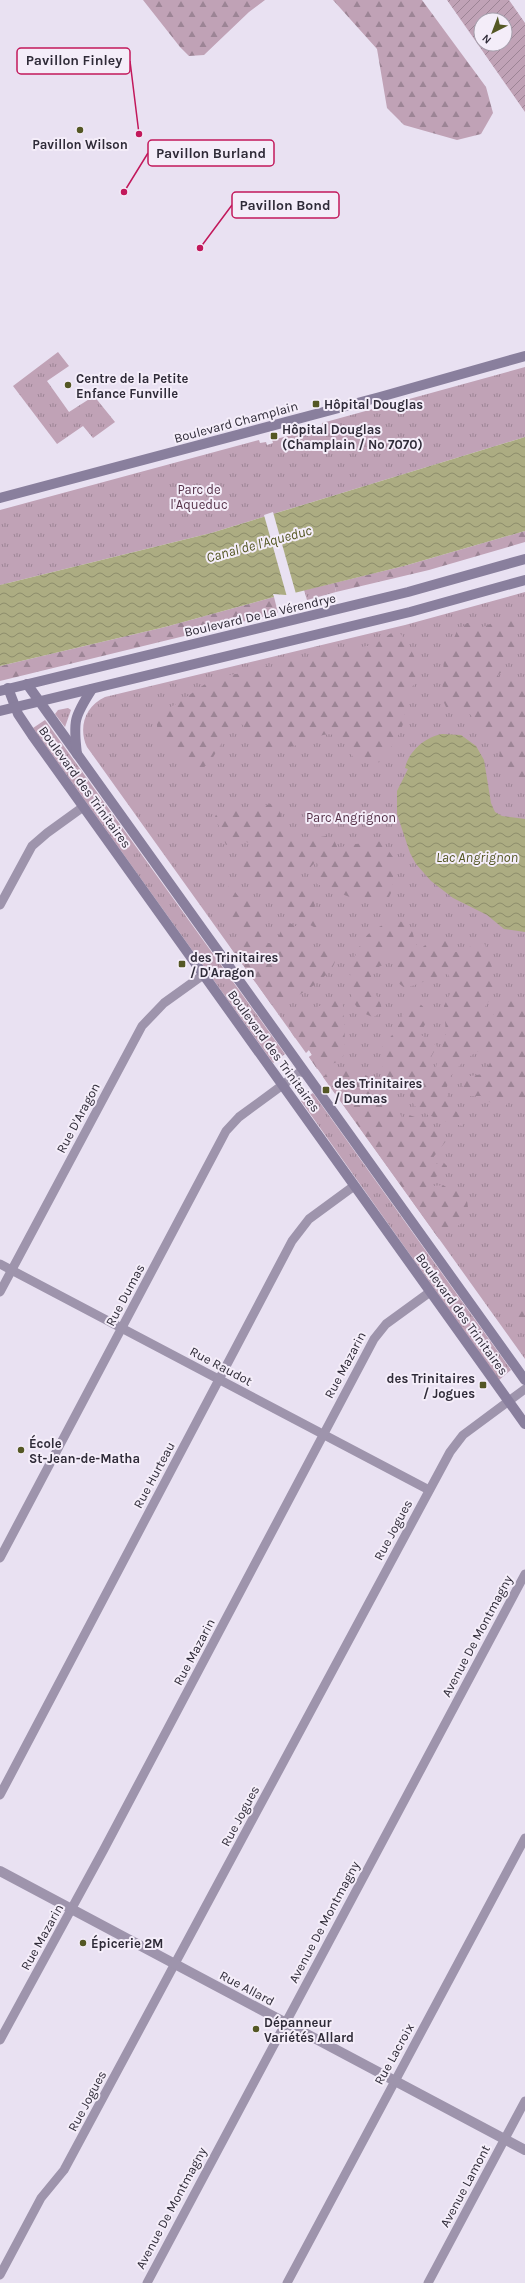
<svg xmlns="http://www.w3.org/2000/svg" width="525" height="2283" viewBox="0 0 525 2283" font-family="Karla,sans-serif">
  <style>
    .grass { fill: url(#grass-tufts) }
    .forest { fill: url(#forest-firs) }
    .garden { fill: url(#garden-furrows); fill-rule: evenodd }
    .water { fill: url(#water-waves) }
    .pier { fill: #e9e1f2 }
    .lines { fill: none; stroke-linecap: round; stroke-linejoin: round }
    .minor { stroke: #9e94ac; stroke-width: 9 }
    .tertiary { stroke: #9e94ac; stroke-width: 10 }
    .secondary { stroke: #897f9d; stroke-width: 10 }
    .poi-dot { fill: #545724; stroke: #f4edf9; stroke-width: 1.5 }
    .labels { text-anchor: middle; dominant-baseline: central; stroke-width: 4; stroke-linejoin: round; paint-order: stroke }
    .poi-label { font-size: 13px; font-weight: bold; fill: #2f2b38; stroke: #f4edf9; text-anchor: start }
    .street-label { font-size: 13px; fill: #2f2b38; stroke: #f4edf9 }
    .park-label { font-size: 13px; fill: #553148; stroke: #f4edf9 }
    .water-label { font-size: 14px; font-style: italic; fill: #545724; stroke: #f4edf9 }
    .leader { fill: none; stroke: #c2185b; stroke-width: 1.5 }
    .callout-dot { fill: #c2185b; stroke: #f4edf9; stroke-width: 1.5 }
    .callout { fill: #f4edf9; stroke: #c2185b; stroke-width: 1.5 }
    .callout-label { font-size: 14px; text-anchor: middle; font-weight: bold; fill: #2f2b38 }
  </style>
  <defs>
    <pattern id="grass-tufts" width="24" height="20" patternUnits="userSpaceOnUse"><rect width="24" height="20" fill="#c0a2b6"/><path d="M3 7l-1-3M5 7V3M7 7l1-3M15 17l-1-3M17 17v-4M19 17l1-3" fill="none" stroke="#9c8495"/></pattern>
    <pattern id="forest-firs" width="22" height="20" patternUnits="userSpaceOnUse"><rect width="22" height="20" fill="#c0a2b6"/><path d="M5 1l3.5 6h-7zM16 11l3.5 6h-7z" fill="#9c8495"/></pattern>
    <pattern id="garden-furrows" width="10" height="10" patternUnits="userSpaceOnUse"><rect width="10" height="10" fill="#c0a2b6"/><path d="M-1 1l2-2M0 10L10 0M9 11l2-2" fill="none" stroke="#9c8495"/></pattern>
    <pattern id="water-waves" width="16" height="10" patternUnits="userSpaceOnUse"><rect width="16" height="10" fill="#acac82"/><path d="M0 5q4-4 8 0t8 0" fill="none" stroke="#8c8c6b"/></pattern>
  </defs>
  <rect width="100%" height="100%" fill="#e9e1f2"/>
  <!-- grass -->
  <g class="grass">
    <polygon points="58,352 69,366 47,381 69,412 94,396 115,422 93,438 83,426 57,444 13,386"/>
    <polygon points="525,367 525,437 211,533 0,585 0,510 259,440 260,443 266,442 267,445 273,443 272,440 323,427 322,423"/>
    <polygon points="334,583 336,592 307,600 304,590"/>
    <path d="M525 592V1359L309 1057 312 1055 309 1050 306 1053 87 747C78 728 85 706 105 697L405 625Z"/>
    <polygon points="68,708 71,710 65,727 55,714 58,710"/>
    <polygon points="45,720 285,1054 273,1063 33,728"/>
    <polygon points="313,1093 511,1370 499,1380 301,1101"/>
  </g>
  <!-- forest -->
  <g class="forest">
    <polygon points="143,0 265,0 249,12 204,55 189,56 180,47"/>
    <polygon points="333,0 422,0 486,87 493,113 481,134 457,140 404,125 387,108 377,49"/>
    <polygon points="525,531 525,542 429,570 336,592 334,583 404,566"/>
    <polygon points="274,597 278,613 0,681 0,666 165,627"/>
    <path d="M506 617 520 622 522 626 512 633C513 637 515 637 518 641 525 652 510 656 503 661L504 670 498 675 501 681 507 677 514 679 516 687 523 690 525 688V787L518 782 500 759 499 745 493 736 479 726 469 713 461 707 451 709 446 707 442 698 444 653 450 647 457 631 467 623H471L481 630 483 627Z"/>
    <path d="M396 630C403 633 421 665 419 674 418 683 410 687 406 695 403 703 406 711 404 719 402 734 389 751 380 762 343 769 352 739 335 735 320 731 308 743 294 746 282 748 265 749 254 746L242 724 225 738 210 762 203 768 194 767 186 763 161 742 157 735V720L151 714 152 711C174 713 195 687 215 679 232 672 243 677 259 664L266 665 272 670 289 661 312 656 328 647 356 648 373 645Z"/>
    <path d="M273 803 279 807 285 834 294 841 327 836 334 840 338 849 347 845 382 841 395 860 392 891 387 901 357 900 317 884 314 878 318 865 316 861 309 869 296 870 295 874 309 887 314 901 315 912 324 925 323 931C289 916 257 894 236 863L252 848 249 843 239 839 226 845 215 816 224 809 248 813 256 808Z"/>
    <path d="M234 881 235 892 241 900 251 898 277 917 265 923 261 928 268 943 274 944C280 938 280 928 286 921L316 937 305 946 306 950 310 952 324 944C328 948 335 954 335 960 335 974 298 997 286 1002 281 1004 276 1003 271 1004L229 945 238 941 243 933 226 915 231 907 224 897 230 883Z"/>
    <path d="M394 920C418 923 410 936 419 950L433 939 446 941 453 952C464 953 472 944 482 941 492 950 495 983 492 995 489 1003 483 1008 480 1014L483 1020 490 1019 504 1001 515 995 525 1000V1036L523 1041 525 1044V1100L513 1098 501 1110 481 1096H468L463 1092V1083L470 1076 483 1074C488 1066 495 1058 490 1049 477 1046 458 1066 451 1076 448 1081 446 1088 447 1094 448 1108 463 1112 462 1126 448 1122 431 1118 418 1109 404 1098 415 1077 389 1079L383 1072 381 1048C385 1043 391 1037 395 1031 407 1014 406 983 430 1015L420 1034 437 1046 429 1061V1066L433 1069 436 1067 446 1035 444 1006 454 986 448 974C443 973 415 986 405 988 390 979 396 969 395 955L392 950 388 949 384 952V965C378 966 375 970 372 975 363 992 395 1004 374 1017 338 1009 348 960 365 938 371 929 384 925 394 920Z"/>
    <path d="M339 998 343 1002C343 1020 347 1040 343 1057L337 1062 317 1069 309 1057 312 1055 309 1050 308 1039 295 1038C277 1012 298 1013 317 1007 325 1004 329 999 339 998Z"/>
    <path d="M345 1068 359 1071 375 1081 383 1093 394 1101 402 1118 407 1120 409 1115 427 1121 446 1141 432 1159 435 1164 443 1162 447 1166V1172L433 1178 431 1182 433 1186 443 1185C450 1190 458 1190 466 1194L469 1214 462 1223 439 1239 323 1077 328 1073Z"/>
    <polygon points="525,1289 525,1325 520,1324 515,1317 523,1303"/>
  </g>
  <!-- garden -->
  <path class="garden" d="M447 0H509L525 23V112ZM481 20H505V44H481Z"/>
  <!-- water -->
  <g class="water">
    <polygon points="525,437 525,531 404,566 286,595 273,594 274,597 165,627 0,666 0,585 211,533"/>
    <path d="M442 734 461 735 476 746 484 760 491 803 495 812 502 816 525 819V932L504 929 487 915 453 898 431 881 416 864 410 853 397 814V791L408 769 405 768C409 751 425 737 442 734Z"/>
  </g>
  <!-- pier -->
  <polygon class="pier" points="273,512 296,594 287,597 264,515"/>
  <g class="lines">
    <!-- minor -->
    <g class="minor">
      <polyline points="0,905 32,846 47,833 83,807"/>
      <polyline points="0,1264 429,1490"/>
      <polyline points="0,1292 142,1026 164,1003 203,975"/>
      <polyline points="0,1558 226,1131 239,1117 303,1070"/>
      <polyline points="0,1795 292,1241 309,1219 354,1186"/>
      <polyline points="0,2040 103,1851 374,1339 386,1324 430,1292"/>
      <polyline points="0,2275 41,2198 64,2170 450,1452 463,1435 525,1389"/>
      <polyline points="147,2283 525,1574"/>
      <polyline points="287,2283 525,1838"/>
      <polyline points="428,2283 525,2101"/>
    </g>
    <!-- tertiary -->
    <polyline class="tertiary" points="0,1871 525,2150"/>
    <!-- secondary -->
    <g class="secondary">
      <polyline points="0,498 380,397 525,356"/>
      <polyline points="27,684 525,1380"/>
      <polyline points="8,688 18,714 32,735 525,1424"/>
      <polyline points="0,691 408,592 525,559"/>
      <polyline points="0,711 410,612 525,580"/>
      <path d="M77 754C73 721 74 717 92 689"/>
    </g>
  </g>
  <!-- markers -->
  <g class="poi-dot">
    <circle cx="80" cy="130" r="4"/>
    <circle cx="68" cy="385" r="4"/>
    <rect x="312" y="400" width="8" height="8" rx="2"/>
    <rect x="270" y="432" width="8" height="8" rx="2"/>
    <rect x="178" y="960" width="8" height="8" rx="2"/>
    <rect x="322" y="1086" width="8" height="8" rx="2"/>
    <rect x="479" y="1381" width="8" height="8" rx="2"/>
    <circle cx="21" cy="1450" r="4"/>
    <circle cx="83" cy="1943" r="4"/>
    <circle cx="256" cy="2029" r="4"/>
  </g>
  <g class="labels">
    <!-- poi labels -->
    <g class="poi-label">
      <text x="80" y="144" text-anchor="middle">Pavillon Wilson</text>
      <text x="76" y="378">Centre de la Petite<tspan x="76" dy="15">Enfance Funville</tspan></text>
      <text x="324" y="404">Hôpital Douglas</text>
      <text x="282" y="429">Hôpital Douglas<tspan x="282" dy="15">(Champlain / No 7070)</tspan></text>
      <text x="190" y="957">des Trinitaires<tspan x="190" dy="15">/ D'Aragon</tspan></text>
      <text x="334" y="1083">des Trinitaires<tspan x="334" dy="15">/ Dumas</tspan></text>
      <text x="475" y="1378" text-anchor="end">des Trinitaires<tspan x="475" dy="15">/ Jogues</tspan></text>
      <text x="29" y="1443">École<tspan x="29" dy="15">St-Jean-de-Matha</tspan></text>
      <text x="91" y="1943">Épicerie 2M</text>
      <text x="264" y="2022">Dépanneur<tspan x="264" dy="15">Variétés Allard</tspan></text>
    </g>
    <!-- street labels -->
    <g class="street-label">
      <text transform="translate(236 422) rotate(-15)">Boulevard Champlain</text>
      <text transform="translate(260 615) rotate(-13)">Boulevard De La Vérendrye</text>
      <text transform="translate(85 787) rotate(54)">Boulevard des Trinitaires</text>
      <text transform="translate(274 1051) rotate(54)">Boulevard des Trinitaires</text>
      <text transform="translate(78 1118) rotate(-62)">Rue D'Aragon</text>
      <text transform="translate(125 1295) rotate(-62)">Rue Dumas</text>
      <text transform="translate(462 1314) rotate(54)">Boulevard des Trinitaires</text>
      <text transform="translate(345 1365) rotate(-62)">Rue Mazarin</text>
      <text transform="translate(221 1366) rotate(28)">Rue Raudot</text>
      <text transform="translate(154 1475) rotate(-62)">Rue Hurteau</text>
      <text transform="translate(393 1530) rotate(-62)">Rue Jogues</text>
      <text transform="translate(477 1636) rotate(-62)">Avenue De Montmagny</text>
      <text transform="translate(194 1652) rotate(-62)">Rue Mazarin</text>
      <text transform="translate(240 1816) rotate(-62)">Rue Jogues</text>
      <text transform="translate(324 1922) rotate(-62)">Avenue De Montmagny</text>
      <text transform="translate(42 1937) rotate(-61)">Rue Mazarin</text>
      <text transform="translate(247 1988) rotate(28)">Rue Allard</text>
      <text transform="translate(394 2054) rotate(-61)">Rue Lacroix</text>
      <text transform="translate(87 2101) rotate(-62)">Rue Jogues</text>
      <text transform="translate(465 2186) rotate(-62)">Avenue Lamont</text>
      <text transform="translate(171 2208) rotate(-62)">Avenue De Montmagny</text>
    </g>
    <!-- park labels -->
    <g class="park-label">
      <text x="199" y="489">Parc de<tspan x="199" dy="15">l'Aqueduc</tspan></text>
      <text x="351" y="817">Parc Angrignon</text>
    </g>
    <!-- water labels -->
    <g class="water-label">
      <text transform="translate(259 544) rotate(-15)">Canal de l'Aqueduc</text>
      <text x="477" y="857">Lac Angrignon</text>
    </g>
  </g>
  <!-- callouts -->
  <path class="leader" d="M139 134L130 61M124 192L148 153M200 248L232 205"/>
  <g class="callout-dot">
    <circle cx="139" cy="134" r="4"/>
    <circle cx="124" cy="192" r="4"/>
    <circle cx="200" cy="248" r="4"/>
  </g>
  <g class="callout">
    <rect x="17" y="48" width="113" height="26" rx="4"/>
    <rect x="148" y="140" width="126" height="26" rx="4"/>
    <rect x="232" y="192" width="107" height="26" rx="4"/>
  </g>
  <g class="callout-label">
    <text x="74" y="65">Pavillon Finley</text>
    <text x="211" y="158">Pavillon Burland</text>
    <text x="285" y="210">Pavillon Bond</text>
  </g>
  <!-- north arrow -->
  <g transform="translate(493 32) rotate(222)"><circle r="19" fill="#f4edf9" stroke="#a59fac"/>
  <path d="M0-3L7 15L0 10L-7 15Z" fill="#545724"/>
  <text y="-6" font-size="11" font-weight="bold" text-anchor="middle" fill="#2f2b38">N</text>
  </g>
</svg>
